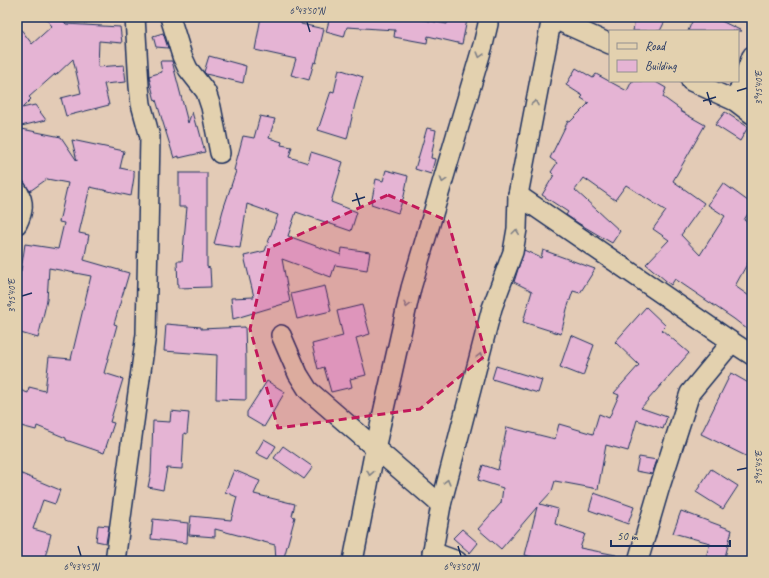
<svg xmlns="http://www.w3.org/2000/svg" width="769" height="578" viewBox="0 0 769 578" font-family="Caveat,sans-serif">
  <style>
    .building { fill: #e5b4d4; stroke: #1b2f5e }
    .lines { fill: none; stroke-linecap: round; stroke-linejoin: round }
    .minor-casing { stroke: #1b2f5e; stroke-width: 22 }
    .minor { stroke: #e3d1af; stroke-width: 19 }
    .oneway { stroke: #7f8086 }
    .marked { fill: #c2185b; fill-opacity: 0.2; stroke: #c2185b; stroke-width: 3; stroke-dasharray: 8 5; stroke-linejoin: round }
    .ticks { fill: none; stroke: #1b2f5e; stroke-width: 1.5 }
    .neatline { fill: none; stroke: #1b2f5e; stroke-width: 1.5 }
    .ticks-label { font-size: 10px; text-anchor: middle; fill: #1b2f5e }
  </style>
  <rect width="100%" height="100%" fill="#e3cbb6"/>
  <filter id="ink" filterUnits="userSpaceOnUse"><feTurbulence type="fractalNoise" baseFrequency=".025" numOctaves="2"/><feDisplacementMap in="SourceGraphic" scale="8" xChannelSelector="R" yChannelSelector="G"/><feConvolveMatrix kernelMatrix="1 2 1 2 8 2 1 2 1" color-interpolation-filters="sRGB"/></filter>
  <g filter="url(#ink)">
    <!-- building -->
    <g class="building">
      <polygon points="44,17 60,17 66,24 120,27 122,43 99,41 98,67 124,65 126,82 104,84 109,105 66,116 61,98 81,93 73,59 55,76 55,74 29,97 31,99 22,108 35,105 46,120 17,127 17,24 32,44 52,26"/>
      <polygon points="261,17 302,17 301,24 324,29 316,63 314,62 309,80 291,75 296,59 255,50"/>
      <polygon points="330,17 346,18 346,17 408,17 447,24 449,17 456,17 467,20 462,44 428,36 427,43 394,37 395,30 347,27 344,37 326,32"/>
      <polygon points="635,17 667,17 660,31 633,31"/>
      <polygon points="694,17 713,17 742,31 688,31"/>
      <polygon points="163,33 168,48 156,47 153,36"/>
      <polygon points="209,56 246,66 243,83 206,74 204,72"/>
      <polygon points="172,61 188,123 192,112 196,126 198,126 205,152 179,158 179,156 174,158 156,100 155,101 150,81 149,76 162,72 160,61"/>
      <polygon points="576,68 593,78 596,74 627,91 632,81 654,81 666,88 663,97 681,110 680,111 705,125 673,181 704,203 681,235 700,255 725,216 708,205 723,183 752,204 752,207 744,220 752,226 752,255 735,286 752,298 752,333 734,319 675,279 671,285 646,264 669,240 653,229 666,211 626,185 615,200 584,178 575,190 620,231 612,243 578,223 566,215 568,212 542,195 554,175 551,172 557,163 550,158 568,121 570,122 589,103 581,98 583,96 566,85"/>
      <polygon points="339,69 363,77 355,104 347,139 318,130 331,91 334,92"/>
      <polygon points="725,112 748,127 740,141 715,125"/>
      <polygon points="260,116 275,119 269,138 282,142 281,145 292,147 289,157 308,163 311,152 343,162 331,202 357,212 351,231 296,212 288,236 341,255 342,248 370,252 367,270 335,265 331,277 282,259 290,302 233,319 231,298 254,297 244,256 265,251 278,215 247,204 240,248 214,244 223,210 236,171 234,170 243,136 254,138"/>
      <polygon points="17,128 61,137 77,161 72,140 124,151 120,168 134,171 134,177 131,196 90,187 79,233 89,235 84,260 129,273 114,324 117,325 104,373 123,379 110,422 114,423 104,453 66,440 66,438 37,426 36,430 17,425 17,389 28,393 29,387 45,391 49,357 71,359 91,276 49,268 47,300 38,338 17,332 17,270 21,271 25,244 58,249 64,223 59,222 68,183 47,179 30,191 23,181 17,179"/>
      <polygon points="427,128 436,130 431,158 435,159 431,174 415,169"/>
      <polygon points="386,170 408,176 404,196 398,213 371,204 376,179 383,181"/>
      <polygon points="179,173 207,173 207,267 210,268 211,287 178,288 177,261 182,261 187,207 179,207"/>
      <polygon points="524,250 541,258 543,250 595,269 580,293 573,291 567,309 561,334 523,322 532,291 514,282"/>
      <polygon points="325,286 331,311 297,319 291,294"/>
      <polygon points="362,305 370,334 356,338 366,375 350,379 352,387 331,392 324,367 318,369 312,344 343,336 337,311"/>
      <polygon points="646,307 666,326 662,330 689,353 641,408 667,417 663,429 637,420 628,451 606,445 598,489 555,481 552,491 540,504 558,509 555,524 585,534 580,548 616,555 615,561 544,561 525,555 537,507 501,549 478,529 501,503 503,488 478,480 483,465 498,470 507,427 555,439 559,424 593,434 599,414 609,418 619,395 614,393 639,365 615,342"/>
      <polygon points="166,324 201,327 201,329 245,327 246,359 246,400 216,399 217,355 164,351"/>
      <polygon points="571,335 594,345 583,376 560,367"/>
      <polygon points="496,366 542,380 538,393 492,379"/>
      <polygon points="731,373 752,385 752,459 701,434"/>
      <polygon points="267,381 285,392 264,427 247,417 247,412"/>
      <polygon points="171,411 189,413 187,434 184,433 182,469 167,468 163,490 148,487 151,473 153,421 170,422"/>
      <polygon points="264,439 276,446 268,459 256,453"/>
      <polygon points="283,446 313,467 304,479 274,458"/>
      <polygon points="639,457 657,460 652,474 636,471"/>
      <polygon points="711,469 738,486 723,509 696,492"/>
      <polygon points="234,470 260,481 254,494 295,504 292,516 295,517 283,561 276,561 275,545 215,529 215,537 189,535 191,516 231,520 237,497 225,492"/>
      <polygon points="17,472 60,490 55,504 43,500 33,529 51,534 44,561 17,561"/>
      <polygon points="594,493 634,507 628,524 589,510"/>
      <polygon points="681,511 732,530 724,561 705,561 710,543 673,533"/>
      <polygon points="153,519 188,523 187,543 151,539"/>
      <polygon points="98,525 109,526 106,543 96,541"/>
      <polygon points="462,529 478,543 470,553 453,538"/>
    </g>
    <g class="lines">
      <defs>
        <g id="minor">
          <polyline points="170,17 182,56 188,69 206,92 211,107 220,153"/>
          <polyline points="550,17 610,44"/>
          <polyline points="691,81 735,101 752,114"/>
          <polyline points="735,101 752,56"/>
          <path d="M17 190C25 202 23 212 17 224"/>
          <polyline points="518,195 732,342 752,355"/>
          <polyline points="281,335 298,374 308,390 441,505"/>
          <polyline points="432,552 457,561"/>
          <polyline points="115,561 146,334 150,137 141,104 139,86 135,17"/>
          <polyline points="353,561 375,449 411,288 483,45 488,24 488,17"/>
          <polyline points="431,561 441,505 492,308 513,252 517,229 518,195 552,17"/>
          <polyline points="638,561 660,486 690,393 732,342"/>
        </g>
      </defs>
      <!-- minor casing -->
      <use href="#minor" class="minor-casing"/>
      <!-- minor -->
      <use href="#minor" class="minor"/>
    </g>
    <!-- one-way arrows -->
    <defs><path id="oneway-chevron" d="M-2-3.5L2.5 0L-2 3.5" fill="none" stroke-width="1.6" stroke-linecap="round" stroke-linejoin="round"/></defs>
    <g class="oneway">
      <use href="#oneway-chevron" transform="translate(480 55) rotate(106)"/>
      <use href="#oneway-chevron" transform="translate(535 103) rotate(-79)"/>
      <use href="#oneway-chevron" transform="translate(443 180) rotate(106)"/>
      <use href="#oneway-chevron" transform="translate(516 232) rotate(-83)"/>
      <use href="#oneway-chevron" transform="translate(407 305) rotate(103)"/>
      <use href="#oneway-chevron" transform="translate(480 356) rotate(-75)"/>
      <use href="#oneway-chevron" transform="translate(370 473) rotate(101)"/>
      <use href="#oneway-chevron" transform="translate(447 482) rotate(-75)"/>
    </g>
  </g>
  <!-- marked area -->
  <path class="marked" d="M388 195 448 221 486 355 420 409 278 428 250 329 269 248Z"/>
  <!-- ticks -->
  <path class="ticks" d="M307 22 310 32M737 91 747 88M707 92 711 105M703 101 716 97M356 193 360 206M352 201 365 197M22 296 32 293M737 470 747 468M78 546 81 556M458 546 461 556"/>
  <!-- margin -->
  <rect width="769" height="578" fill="none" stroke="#e3d1af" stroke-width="44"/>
  <!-- legend -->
  <rect x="609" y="30" width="130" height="52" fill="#e3d1af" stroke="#93908f"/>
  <rect x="617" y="43" width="20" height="6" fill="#e3d1af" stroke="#93908f"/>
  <text x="645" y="50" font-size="12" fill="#1b2f5e">Road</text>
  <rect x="617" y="60" width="20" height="12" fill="#e5b4d4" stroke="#93908f"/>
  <text x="645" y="70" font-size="12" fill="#1b2f5e">Building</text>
  <!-- scale -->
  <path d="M611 540v6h119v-6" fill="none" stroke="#1b2f5e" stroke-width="2"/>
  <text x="617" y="540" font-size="12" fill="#1b2f5e" stroke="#e3d1af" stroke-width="3" paint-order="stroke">50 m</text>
  <rect x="22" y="22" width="725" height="534" class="neatline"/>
  <g class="ticks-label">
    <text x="307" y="14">6°43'50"N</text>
    <text transform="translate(758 88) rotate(-90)" y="4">3°15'40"E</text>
    <text transform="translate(11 296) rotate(-90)" y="4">3°15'40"E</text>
    <text transform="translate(758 468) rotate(-90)" y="4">3°15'45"E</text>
    <text x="81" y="570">6°43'45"N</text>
    <text x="461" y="570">6°43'50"N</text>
  </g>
</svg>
